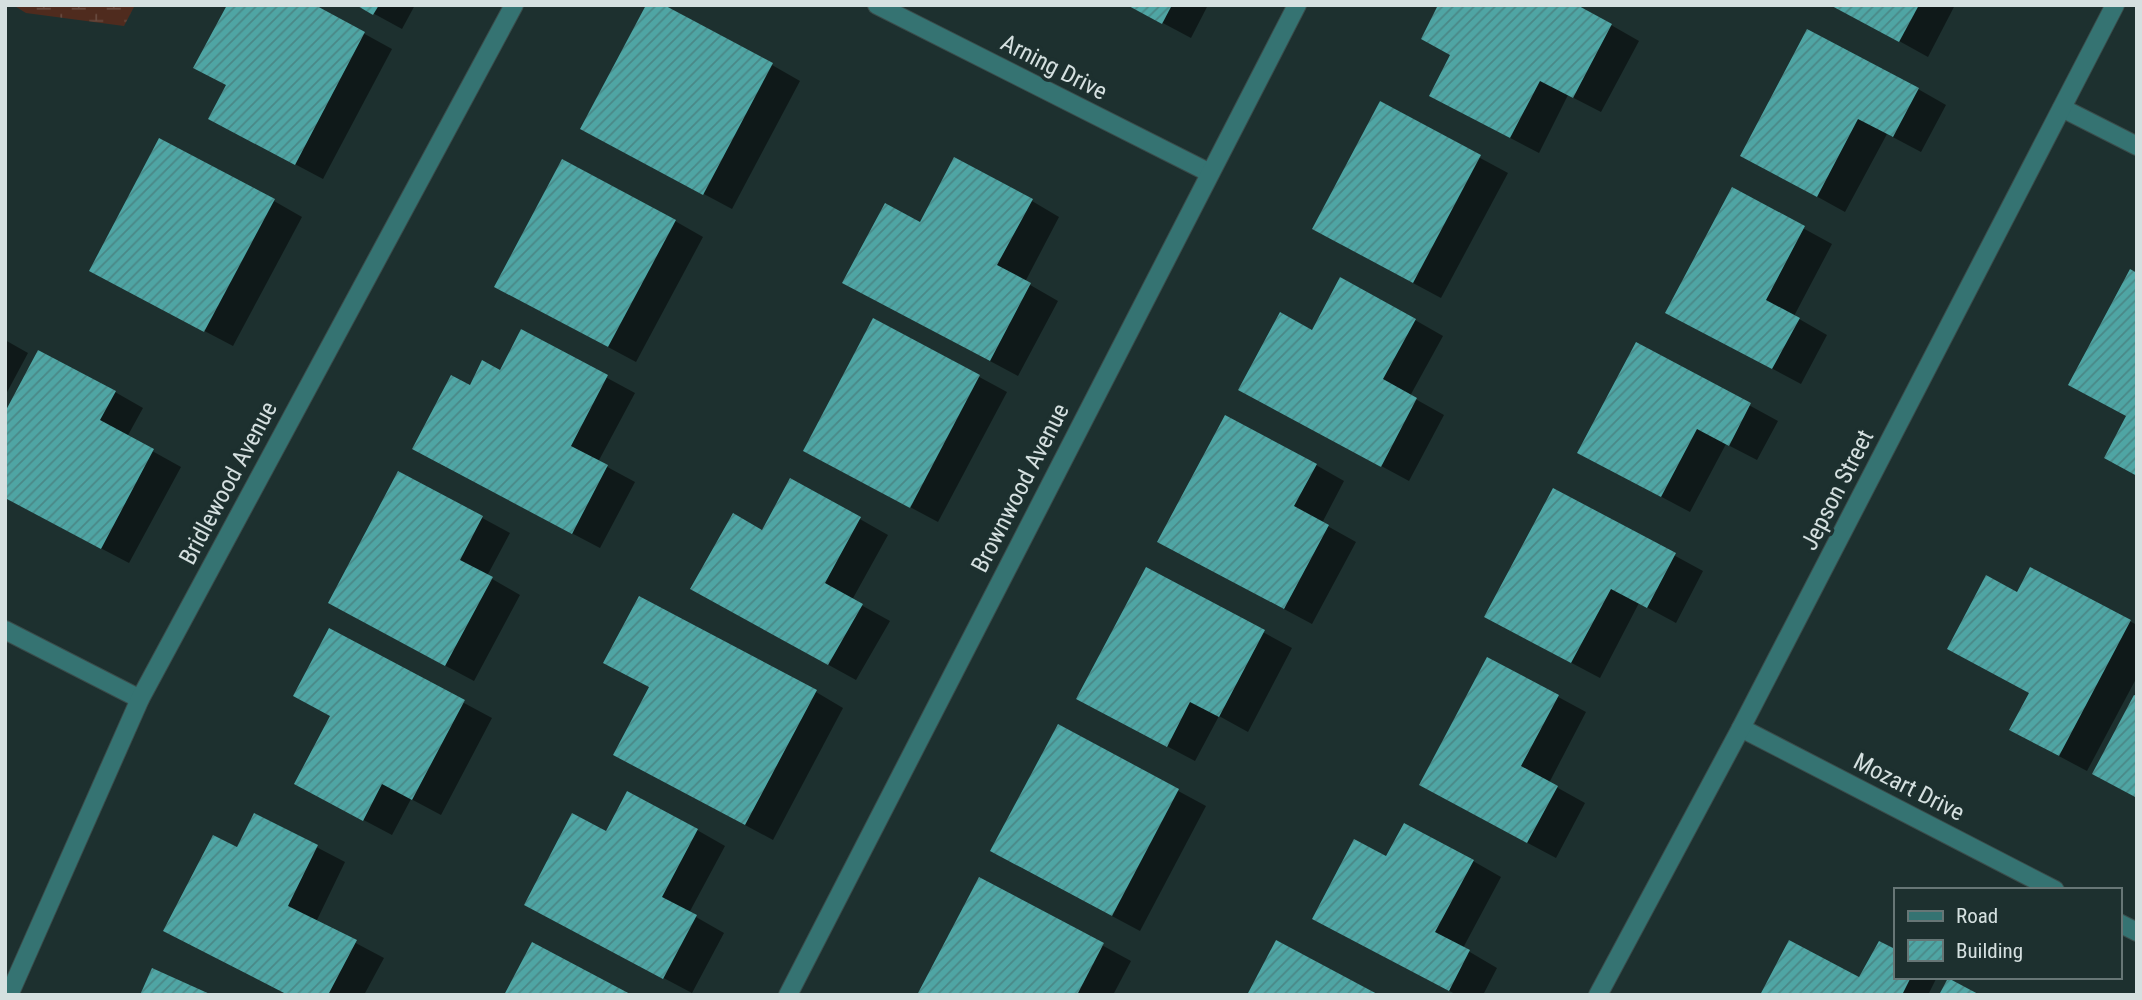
<svg xmlns="http://www.w3.org/2000/svg" width="2142" height="1000" viewBox="0 0 2142 1000" font-family="'Roboto Condensed',sans-serif">
  <style>
    .wetland { fill: url(#wetland-marsh) }
    .shadow { fill: #0007 }
    .building { fill: url(#building-hatch) }
    .lines { fill: none; stroke-linecap: round; stroke-linejoin: round }
    .minor-casing { stroke: #3a4c4b; stroke-width: 20 }
    .minor { stroke: #357372; stroke-width: 18 }
    .labels { text-anchor: middle; dominant-baseline: central; stroke-width: 7; stroke-linejoin: round; paint-order: stroke }
    .street-label { font-size: 24px; fill: #d5e0e0; stroke: #1d302f }
  </style>
  <defs>
    <pattern id="wetland-marsh" width="20" height="14" patternUnits="userSpaceOnUse" patternTransform="scale(1.75)"><rect width="20" height="14" fill="#4f2b1e"/><path d="M1 5h8M5 5V1M11 12h8M15 12V8" fill="none" stroke="#67493e"/></pattern>
    <pattern id="building-hatch" width="6" height="6" patternUnits="userSpaceOnUse" patternTransform="scale(1.75)"><rect width="6" height="6" fill="#4fa5a4"/><path d="M-1 1l2-2M0 6l6-6M5 7l2-2" fill="none" stroke="#4a8887"/></pattern>
  </defs>
  <rect width="100%" height="100%" fill="#1d302f"/>
  <!-- wetland -->
  <polygon class="wetland" points="13,5 135,5 124,26 26,13"/>
  <!-- shadow -->
  <g class="shadow">
    <polygon points="312,5 392,49 323,179 238,134"/>
    <polygon points="358,5 415,5 402,29"/>
    <polygon points="1129,5 1208,5 1191,38"/>
    <polygon points="1834,5 1955,5 1928,57"/>
    <polygon points="1611,25 1639,41 1601,112 1568,95 1539,153 1459,111"/>
    <polygon points="772,65 800,81 732,209 610,144"/>
    <polygon points="1918,89 1946,105 1921,152 1887,134 1845,212 1742,155"/>
    <polygon points="1380,104 1508,173 1441,298 1342,245"/>
    <polygon points="1733,190 1832,244 1794,316 1827,335 1801,384 1696,328"/>
    <polygon points="274,201 302,217 233,346 119,286"/>
    <polygon points="1032,201 1059,217 1025,282 1058,301 1018,376 872,298 920,224"/>
    <polygon points="675,221 703,237 636,362 524,302"/>
    <polygon points="874,320 1007,392 938,522 833,466"/>
    <polygon points="1415,320 1443,336 1410,396 1444,415 1409,481 1268,405 1313,332"/>
    <polygon points="522,332 635,393 598,462 635,482 600,548 442,465 471,387 500,372"/>
    <polygon points="5,340 28,353 5,396"/>
    <polygon points="1637,344 1778,421 1757,460 1726,444 1690,512 1607,468"/>
    <polygon points="115,392 143,408 127,437 181,467 129,563 5,498"/>
    <polygon points="1316,465 1344,481 1322,523 1356,542 1312,624 1187,557"/>
    <polygon points="399,473 510,533 487,576 520,595 474,681 358,619"/>
    <polygon points="791,480 888,535 852,600 890,621 856,680 720,605"/>
    <polygon points="1554,490 1703,571 1676,623 1639,603 1600,678 1515,633"/>
    <polygon points="1147,569 1292,648 1248,732 1219,716 1195,761 1106,714"/>
    <polygon points="2031,569 2137,625 2137,677 2087,771 2040,746 2018,594"/>
    <polygon points="330,631 492,718 441,815 411,799 392,835 324,799 332,716"/>
    <polygon points="1488,659 1586,712 1549,783 1585,803 1556,858 1449,801"/>
    <polygon points="816,692 843,708 773,840 643,770"/>
    <polygon points="1058,726 1206,806 1140,931 1020,867"/>
    <polygon points="255,815 345,862 316,922 384,958 364,995 288,995 238,849"/>
    <polygon points="697,830 725,846 689,913 724,933 692,993 554,920 607,833"/>
    <polygon points="1387,859 1473,861 1501,877 1463,948 1497,968 1483,995 1457,995 1342,934"/>
    <polygon points="980,879 1131,961 1113,995 919,995"/>
    <polygon points="1879,943 1895,951 1895,977 1937,977 1928,995 1762,995 1860,979"/>
  </g>
  <!-- building -->
  <g class="building">
    <polygon points="227,5 315,5 365,32 295,165 208,119 226,85 193,68"/>
    <polygon points="356,5 379,5 373,15"/>
    <polygon points="646,5 664,5 773,63 703,195 580,129"/>
    <polygon points="1127,5 1172,5 1162,24"/>
    <polygon points="1438,5 1577,5 1612,24 1573,98 1540,81 1510,138 1429,96 1450,55 1421,39"/>
    <polygon points="1830,5 1919,5 1899,42"/>
    <polygon points="1807,29 1919,88 1893,137 1858,119 1817,197 1740,156"/>
    <polygon points="1380,101 1481,155 1413,283 1312,229"/>
    <polygon points="159,138 275,199 204,332 89,271"/>
    <polygon points="954,157 1033,199 997,265 1031,283 990,361 842,283 885,203 920,222"/>
    <polygon points="562,159 676,220 608,347 494,287"/>
    <polygon points="1732,187 1805,226 1766,300 1800,318 1772,369 1665,313"/>
    <polygon points="2130,269 2137,273 2137,476 2104,458 2126,416 2068,385"/>
    <polygon points="1340,277 1416,319 1383,379 1417,398 1381,467 1238,390 1280,312 1312,330"/>
    <polygon points="873,318 980,375 910,508 803,451"/>
    <polygon points="521,329 608,375 571,446 608,465 572,534 412,449 451,375 470,385 482,360 500,370"/>
    <polygon points="1636,342 1751,403 1729,446 1697,429 1661,497 1577,453"/>
    <polygon points="38,350 116,391 100,420 154,449 101,549 5,498 5,412"/>
    <polygon points="1225,415 1317,464 1294,506 1329,525 1284,609 1157,542"/>
    <polygon points="398,471 483,516 460,560 493,577 445,666 328,603"/>
    <polygon points="790,478 861,517 825,583 863,604 828,665 690,589 733,513 762,530"/>
    <polygon points="1553,488 1676,553 1647,608 1611,589 1571,663 1484,617"/>
    <polygon points="1146,567 1265,630 1219,717 1190,702 1167,747 1076,699"/>
    <polygon points="2030,567 2131,620 2059,756 2009,730 2029,693 1947,649 1986,575 2017,592"/>
    <polygon points="639,596 817,690 745,825 613,755 649,687 603,663"/>
    <polygon points="329,628 465,700 412,800 382,784 363,821 294,784 330,716 293,696"/>
    <polygon points="1487,657 1559,695 1521,766 1558,786 1527,843 1419,785"/>
    <polygon points="2134,695 2137,696 2137,798 2092,774"/>
    <polygon points="1058,724 1179,789 1112,916 990,851"/>
    <polygon points="627,791 698,829 662,897 697,915 663,979 524,905 572,813 606,831"/>
    <polygon points="254,813 318,845 288,906 357,940 328,995 288,995 163,931 213,835 237,847"/>
    <polygon points="1404,823 1474,860 1435,932 1470,950 1449,991 1312,919 1354,839 1386,856"/>
    <polygon points="979,877 1104,943 1077,995 917,995"/>
    <polygon points="1276,940 1379,995 1247,995"/>
    <polygon points="1789,940 1859,977 1879,941 1895,949 1895,977 1911,977 1902,995 1760,995"/>
    <polygon points="532,942 632,995 504,995"/>
    <polygon points="152,968 212,995 140,995"/>
    <polygon points="1948,978 1980,995 1939,995"/>
  </g>
  <g class="lines">
    <defs>
      <g id="minor">
        <polyline points="877,5 1210,173"/>
        <polyline points="2062,108 2137,146"/>
        <polyline points="5,630 140,699"/>
        <polyline points="1741,728 2055,890"/>
        <polyline points="2119,923 2137,932"/>
        <polyline points="9,995 140,699 514,5"/>
        <polyline points="788,995 1297,5"/>
        <polyline points="1598,995 1741,728 2115,5"/>
      </g>
    </defs>
    <!-- minor casing -->
    <use href="#minor" class="minor-casing"/>
    <!-- minor -->
    <use href="#minor" class="minor"/>
  </g>
  <g class="labels">
    <!-- street labels -->
    <g class="street-label">
      <text transform="translate(1054 67) rotate(27)">Arning Drive</text>
      <text transform="translate(228 483) rotate(-62)">Bridlewood Avenue</text>
      <text transform="translate(1020 488) rotate(-63)">Brownwood Avenue</text>
      <text transform="translate(1837 490) rotate(-63)">Jepson Street</text>
      <text transform="translate(1909 787) rotate(27)">Mozart Drive</text>
    </g>
  </g>
  <!-- border -->
  <rect width="2142" height="1000" fill="none" stroke="#d5e0e0" stroke-width="14"/>
  <!-- legend -->
  <rect x="1894" y="888" width="228" height="91" fill="#1d302f" stroke="#677676" stroke-width="2"/>
  <rect x="1908" y="911" width="35" height="10" fill="#357372" stroke="#677676" stroke-width="2"/>
  <text x="1956" y="923" font-size="21" fill="#d5e0e0">Road</text>
  <rect x="1908" y="940" width="35" height="21" fill="url(#building-hatch)" stroke="#677676" stroke-width="2"/>
  <text x="1956" y="958" font-size="21" fill="#d5e0e0">Building</text>
</svg>
